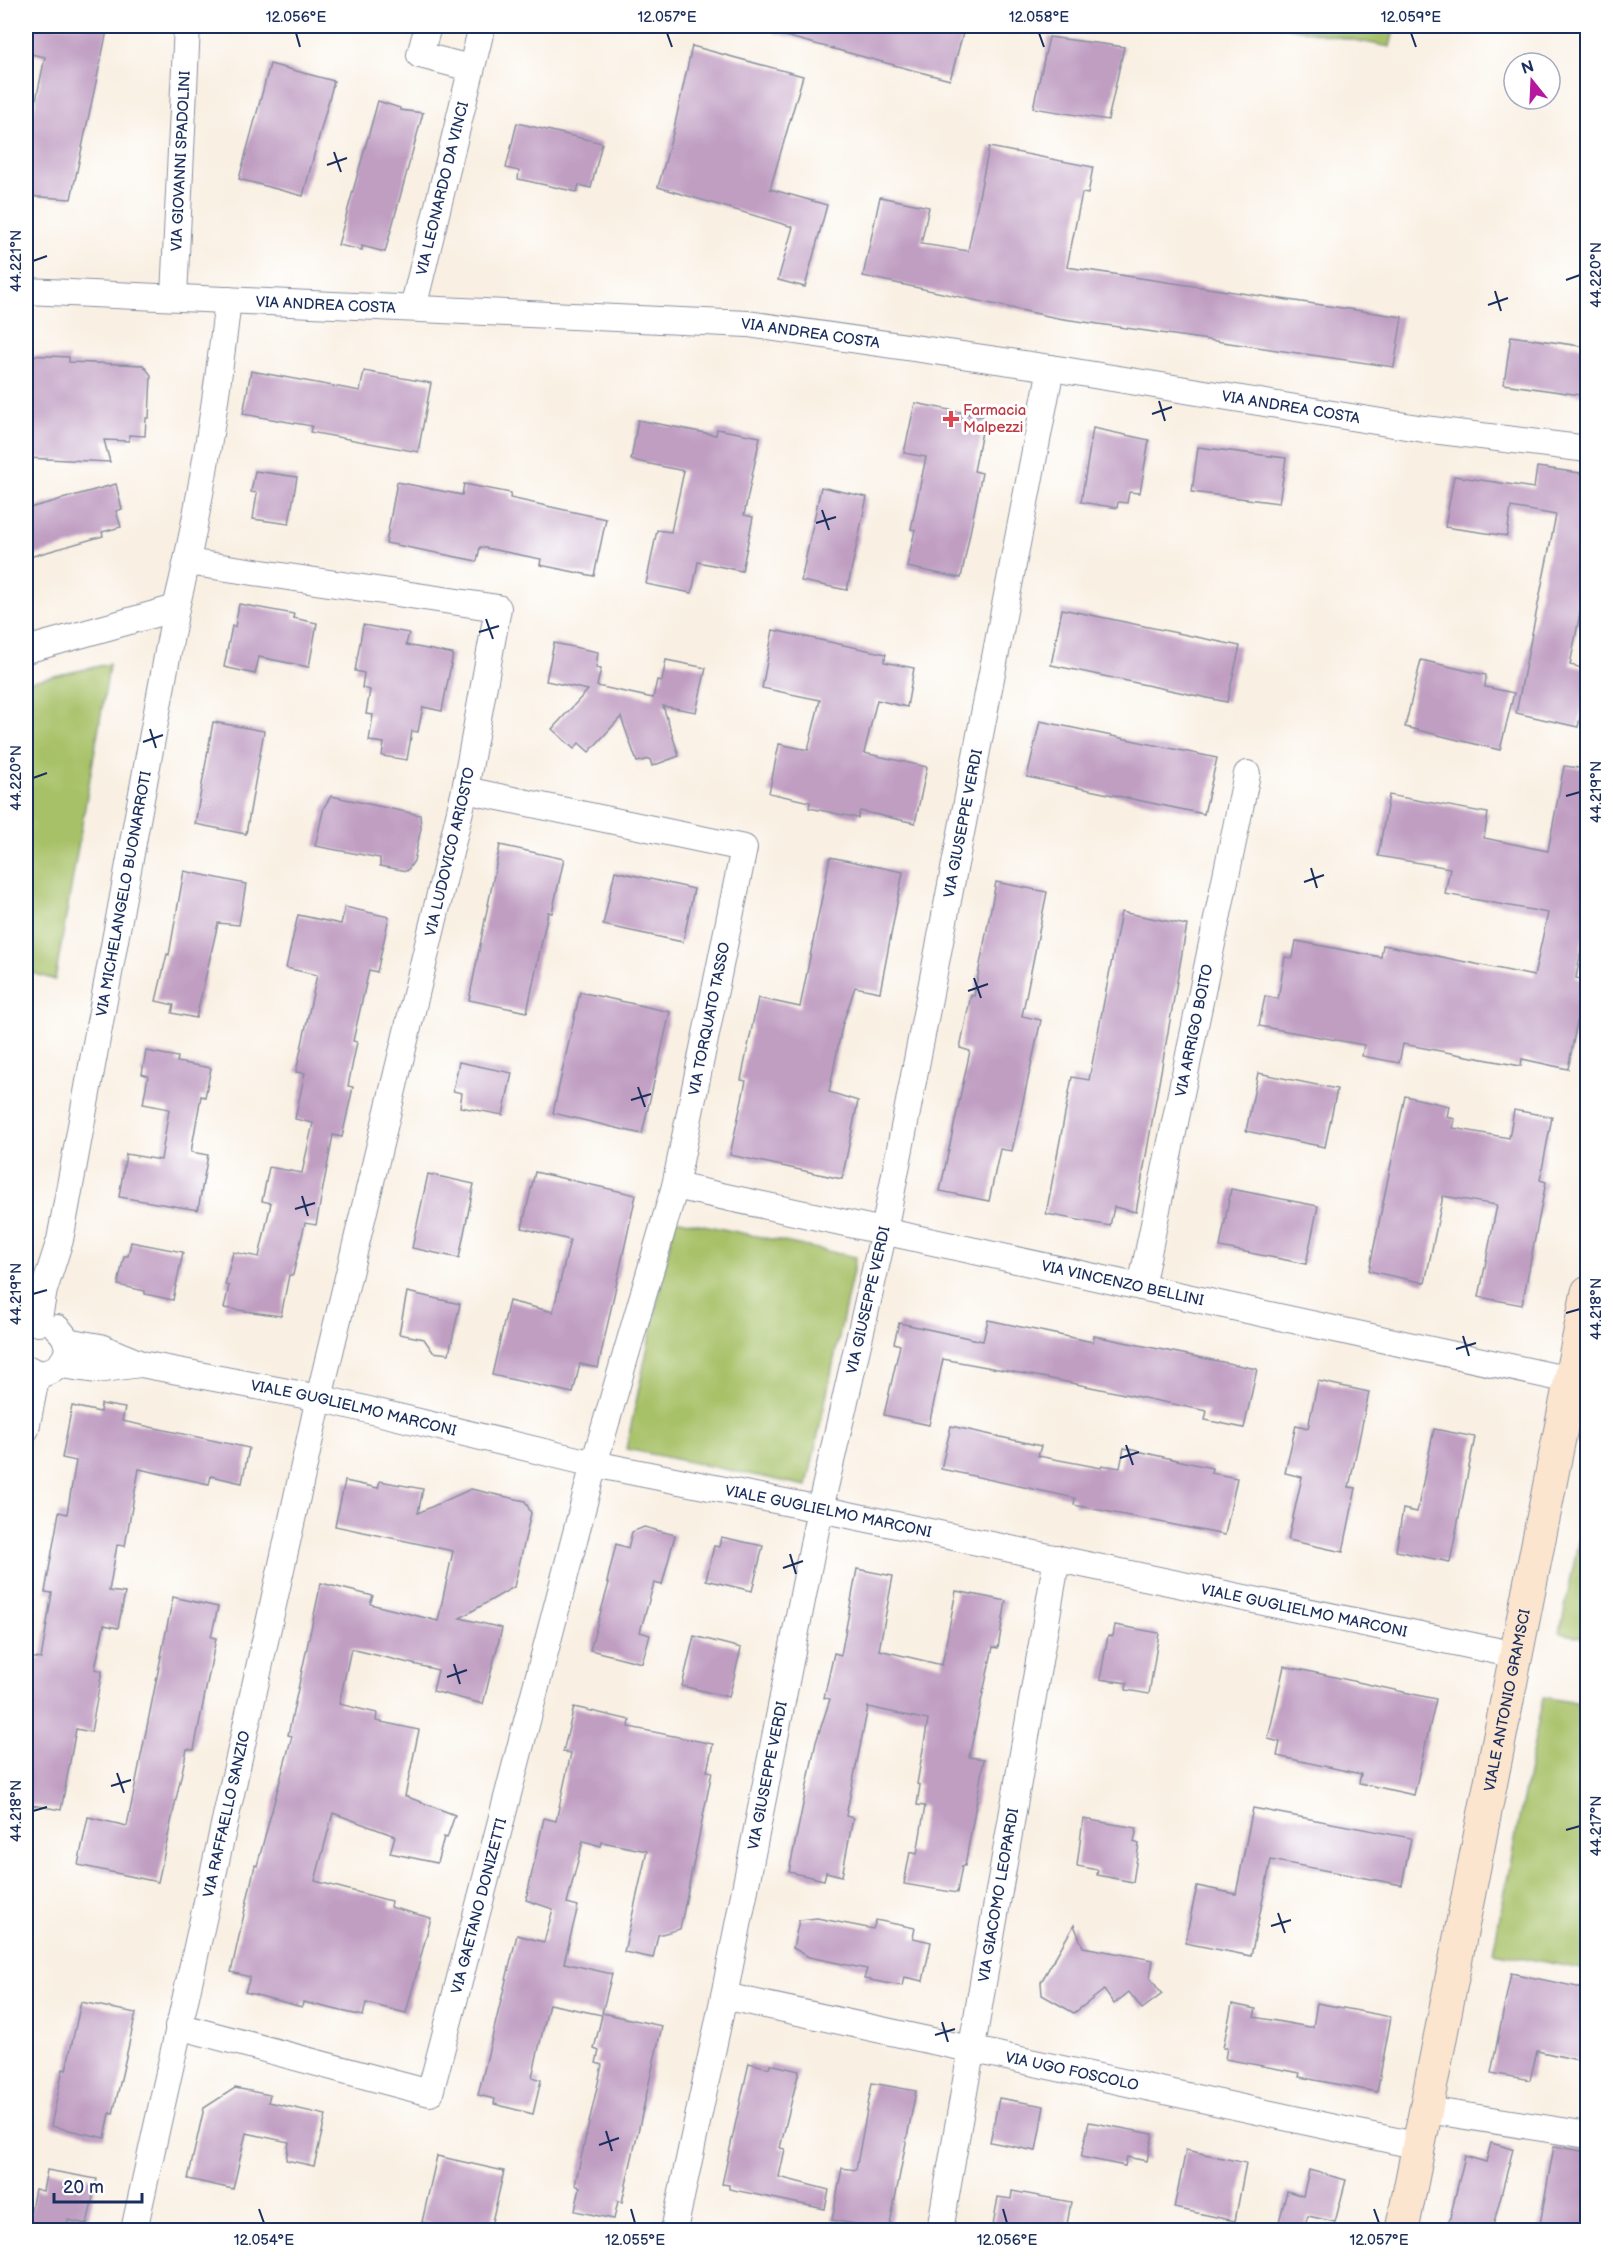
<svg xmlns="http://www.w3.org/2000/svg" width="1613" height="2256" viewBox="0 0 1613 2256" font-family="'Balsamiq Sans',sans-serif">
  <style>
    .green { fill: #a7c167; stroke: #617862; stroke-width: 1.5 }
    .building { fill: #c09ec2 }
    .lines { fill: none; stroke-linecap: round; stroke-linejoin: round }
    .minor-casing { stroke: #8a90a0; stroke-width: 28 }
    .secondary-casing { stroke: #8a90a0; stroke-width: 35 }
    .minor { stroke: #fff; stroke-width: 26 }
    .secondary { stroke: #fce5cf; stroke-width: 33 }
    .ticks { fill: none; stroke: #1b2f5e; stroke-width: 2 }
    .health-dot { fill: #e0444e; stroke: #fff; stroke-width: 2 }
    .labels { text-anchor: middle; dominant-baseline: central; stroke-width: 6; stroke-linejoin: round; paint-order: stroke }
    .street-label { font-size: 15px; fill: #1b2f5e; stroke: #fff }
    .health-label { font-size: 15px; fill: #be3a42; stroke: #fff; text-anchor: start }
    .neatline { fill: none; stroke: #1b2f5e; stroke-width: 2 }
    .ticks-label { font-size: 15px; text-anchor: middle; fill: #1b2f5e }
  </style>
  <rect width="100%" height="100%" fill="#fff"/>
  <filter id="ink" filterUnits="userSpaceOnUse"><feTurbulence type="fractalNoise" baseFrequency=".0167" numOctaves="2"/><feDisplacementMap in="SourceGraphic" scale="12" xChannelSelector="R" yChannelSelector="G"/><feConvolveMatrix kernelMatrix="1 2 1 2 8 2 1 2 1" color-interpolation-filters="sRGB"/></filter>
  <filter id="wash" filterUnits="userSpaceOnUse"><feTurbulence type="fractalNoise" baseFrequency=".008" numOctaves="4" result="noise"/><feDisplacementMap in="SourceGraphic" scale="24" xChannelSelector="R" yChannelSelector="G"/><feGaussianBlur stdDeviation="1.35" result="paint"/><feColorMatrix in="noise" values="0 0 0 0 0 0 0 0 0 0 0 0 0 0 0 0 0 1.4 0 .05"/><feComposite in="paint" operator="in"/></filter>
  <g filter="url(#wash)">
    <rect width="100%" height="100%" fill="#f9f0e3"/>
    <!-- green -->
    <g class="green">
      <polygon points="1279,26 1395,26 1390,47"/>
      <polygon points="109,664 107,680 55,980 26,971 26,682"/>
      <polygon points="675,1219 856,1257 807,1486 626,1449"/>
      <polygon points="1587,1498 1587,1638 1560,1633"/>
      <polygon points="1543,1697 1587,1705 1587,1970 1493,1952"/>
    </g>
    <g id="blocks">
      <!-- building -->
      <g class="building">
        <polygon points="26,26 108,26 71,199 26,196 26,138 28,139 45,57 26,53"/>
        <polygon points="775,26 965,26 950,80 774,33"/>
        <polygon points="1049,37 1124,47 1108,120 1033,108"/>
        <polygon points="692,46 803,76 770,189 827,205 805,287 778,280 793,227 658,187 673,133"/>
        <polygon points="270,64 334,81 303,196 239,179"/>
        <polygon points="378,101 400,108 400,110 423,113 385,252 362,246 362,250 338,245"/>
        <polygon points="517,123 602,143 591,188 579,185 577,192 518,179 519,171 506,168"/>
        <polygon points="989,147 1093,167 1088,194 1082,193 1067,267 1402,317 1394,367 1057,318 863,276 880,197 929,207 921,244 968,251"/>
        <polygon points="1511,336 1587,347 1587,396 1504,384"/>
        <polygon points="26,355 69,357 69,362 143,365 151,375 149,418 146,418 145,436 129,435 129,441 104,440 110,462 26,458"/>
        <polygon points="251,371 360,391 364,371 431,383 418,452 310,432 312,426 243,414"/>
        <polygon points="915,403 985,417 974,471 982,473 961,578 907,567 915,530 911,529 926,457 904,453"/>
        <polygon points="638,420 716,435 717,429 760,437 744,515 753,517 742,571 698,562 692,593 646,584 657,530 671,532 684,471 631,460"/>
        <polygon points="1093,428 1149,440 1140,493 1129,492 1127,503 1118,502 1117,508 1081,502"/>
        <polygon points="1198,447 1286,458 1279,503 1192,492"/>
        <polygon points="1537,467 1587,474 1587,577 1570,665 1587,669 1587,686 1578,727 1516,713 1556,515 1511,507 1507,536 1445,527 1454,476 1534,488"/>
        <polygon points="255,471 297,477 289,524 253,519 257,493 251,492"/>
        <polygon points="397,482 462,495 464,484 511,493 510,498 606,519 594,576 540,565 541,559 480,547 477,561 386,543"/>
        <polygon points="116,484 122,509 116,511 121,527 102,532 103,536 26,558 26,509"/>
        <polygon points="821,487 867,497 847,590 801,581"/>
        <polygon points="239,604 294,614 293,618 317,623 309,667 259,657 255,674 224,667 232,626 235,627"/>
        <polygon points="1062,609 1240,646 1227,702 1051,665"/>
        <polygon points="363,625 409,633 406,645 453,654 442,711 423,707 418,732 412,731 407,760 382,756 384,743 369,741 373,715 366,714 370,690 362,688 364,673 355,671"/>
        <polygon points="773,630 886,654 884,662 914,668 907,707 877,700 864,753 927,767 915,823 860,811 858,818 809,808 810,802 769,793 779,744 808,750 820,700 762,688"/>
        <polygon points="554,643 598,652 596,668 601,669 597,686 653,698 657,680 662,681 666,660 706,668 696,712 663,706 679,756 652,766 650,759 637,762 621,717 589,752 579,743 574,749 552,729 588,690 546,681"/>
        <polygon points="1421,660 1486,675 1485,687 1514,693 1500,750 1405,727"/>
        <polygon points="1040,721 1217,758 1204,814 1027,777"/>
        <polygon points="213,722 264,731 246,834 195,824"/>
        <polygon points="1564,766 1587,769 1587,919 1576,978 1585,980 1568,1069 1522,1059 1521,1066 1403,1044 1399,1063 1362,1056 1364,1045 1259,1026 1265,996 1278,999 1285,957 1293,958 1296,941 1381,957 1383,945 1534,976 1548,913 1445,894 1450,868 1378,856 1389,795 1488,813 1484,838 1548,851"/>
        <polygon points="331,796 420,815 421,828 414,861 407,871 380,866 380,858 315,846 324,807"/>
        <polygon points="500,845 564,859 552,913 548,912 527,1012 469,1000"/>
        <polygon points="830,857 903,872 880,992 855,987 842,1026 829,1092 858,1101 842,1179 730,1155 746,1081 741,1080 758,998 800,1007"/>
        <polygon points="184,871 246,884 239,925 218,923 196,1018 172,1013 174,1005 156,1001 167,954 169,955"/>
        <polygon points="615,871 694,889 683,942 603,925"/>
        <polygon points="996,882 1047,892 1022,1016 1041,1020 1012,1151 1000,1149 989,1201 940,1191 970,1051 960,1048 971,995 974,996"/>
        <polygon points="345,907 389,917 377,972 369,970 353,1041 357,1042 348,1086 353,1087 342,1137 333,1135 316,1225 305,1223 293,1275 289,1275 281,1316 224,1308 229,1286 225,1285 233,1252 259,1257 271,1203 262,1201 269,1167 302,1173 313,1123 295,1119 305,1073 296,1072 317,975 286,968 298,915 341,924"/>
        <polygon points="1121,912 1187,925 1136,1212 1114,1207 1110,1226 1046,1214 1072,1077 1089,1080"/>
        <polygon points="580,992 670,1012 642,1134 553,1113"/>
        <polygon points="146,1051 178,1057 177,1062 211,1068 205,1097 201,1096 191,1152 208,1155 198,1210 119,1197 126,1154 161,1160 169,1109 143,1104 148,1076 142,1074"/>
        <polygon points="459,1062 512,1073 503,1115 460,1107 462,1093 453,1091"/>
        <polygon points="1258,1073 1337,1089 1325,1147 1246,1131"/>
        <polygon points="1405,1096 1449,1106 1447,1117 1455,1119 1453,1128 1509,1138 1514,1110 1552,1117 1540,1180 1546,1182 1522,1305 1479,1297 1497,1205 1443,1196 1425,1283 1369,1271"/>
        <polygon points="535,1172 636,1195 598,1368 580,1364 573,1393 492,1375 509,1301 553,1312 570,1240 522,1228"/>
        <polygon points="428,1174 474,1184 459,1258 412,1248"/>
        <polygon points="1231,1189 1318,1206 1306,1264 1220,1247"/>
        <polygon points="131,1242 183,1252 173,1300 145,1294 145,1291 118,1285 124,1256 128,1256"/>
        <polygon points="407,1292 460,1304 449,1354 433,1352 424,1339 399,1334"/>
        <polygon points="988,1320 1093,1342 1094,1336 1257,1369 1244,1428 1205,1420 1207,1411 1052,1379 943,1359 929,1425 884,1415 900,1345 894,1343 899,1323 983,1341"/>
        <polygon points="1318,1381 1369,1392 1349,1487 1356,1488 1343,1552 1288,1540 1302,1477 1285,1473 1296,1425 1308,1428"/>
        <polygon points="101,1404 125,1408 122,1421 249,1448 242,1483 211,1476 209,1484 139,1469 125,1546 117,1545 109,1591 125,1593 118,1628 104,1625 95,1669 102,1671 91,1732 76,1729 61,1810 26,1804 26,1674 29,1657 41,1659 52,1593 45,1592 59,1512 67,1514 76,1461 62,1458 72,1406 100,1412"/>
        <polygon points="951,1426 1041,1446 1038,1456 1101,1468 1102,1465 1120,1468 1124,1448 1212,1468 1211,1473 1237,1478 1225,1535 1074,1505 1075,1498 941,1469"/>
        <polygon points="1434,1429 1475,1437 1450,1562 1396,1551 1403,1509 1417,1512"/>
        <polygon points="345,1481 378,1488 380,1481 423,1489 418,1513 471,1489 525,1501 531,1513 514,1587 460,1618 502,1628 483,1704 433,1691 438,1670 351,1649 339,1704 377,1713 376,1721 419,1730 405,1796 455,1815 447,1838 444,1837 437,1863 390,1853 395,1836 333,1813 315,1881 391,1901 390,1907 431,1918 406,2013 366,2003 363,2016 303,2002 302,2007 245,1992 250,1977 231,1972 255,1865 257,1866 292,1736 288,1735 321,1583 373,1596 370,1604 438,1621 453,1551 335,1526"/>
        <polygon points="644,1527 675,1535 662,1585 654,1583 640,1632 650,1635 642,1663 590,1650 609,1583 607,1582 616,1544 628,1548 632,1532"/>
        <polygon points="721,1537 763,1546 752,1591 706,1580 714,1546 719,1547"/>
        <polygon points="857,1569 893,1576 879,1650 942,1665 956,1591 1006,1601 998,1648 993,1647 969,1757 984,1759 965,1866 962,1866 957,1893 904,1884 910,1852 917,1854 925,1806 917,1805 920,1785 917,1784 928,1720 868,1707 846,1816 853,1818 842,1876 826,1872 824,1880 789,1872 816,1742 830,1699 824,1698 834,1653 841,1655"/>
        <polygon points="173,1597 218,1607 211,1637 216,1638 194,1750 187,1749 158,1882 78,1865 88,1817 127,1826"/>
        <polygon points="1115,1625 1159,1633 1149,1694 1126,1690 1127,1683 1100,1679 1108,1636 1113,1636"/>
        <polygon points="694,1636 741,1648 729,1697 682,1686"/>
        <polygon points="1284,1666 1436,1699 1414,1795 1359,1783 1361,1774 1277,1756 1280,1742 1268,1739"/>
        <polygon points="574,1707 630,1720 629,1727 713,1744 707,1771 712,1772 680,1929 658,1935 653,1958 624,1952 647,1851 602,1842 601,1846 583,1841 567,1903 578,1906 564,1963 612,1974 602,2013 662,2026 622,2202 618,2201 614,2219 575,2211 580,2187 575,2185 602,2065 596,2063 599,2051 594,2049 602,2015 549,2004 532,2077 541,2080 533,2114 494,2104 495,2099 478,2095 517,1935 544,1942 553,1909 526,1900 544,1818 556,1821 571,1753 563,1752"/>
        <polygon points="1253,1808 1411,1838 1402,1885 1271,1860 1251,1956 1185,1943 1197,1886 1236,1894"/>
        <polygon points="1083,1819 1137,1828 1134,1842 1139,1844 1133,1882 1097,1875 1098,1870 1077,1866"/>
        <polygon points="817,1918 873,1929 876,1920 915,1928 913,1938 931,1942 923,1981 904,1977 902,1986 864,1979 867,1969 809,1957 793,1948 799,1920"/>
        <polygon points="1074,1925 1083,1947 1153,1960 1150,1978 1162,1994 1142,2009 1129,1992 1114,2004 1104,1990 1074,2013 1042,1995 1041,1982"/>
        <polygon points="1511,1973 1587,1989 1587,2062 1537,2051 1530,2080 1491,2073"/>
        <polygon points="81,2002 136,2013 113,2114 110,2113 105,2138 51,2126 63,2069 66,2070"/>
        <polygon points="1317,2003 1391,2017 1377,2092 1299,2077 1300,2073 1225,2059 1227,2048 1223,2048 1232,2004 1256,2009 1254,2017 1309,2027 1313,2027"/>
        <polygon points="749,2063 769,2068 770,2064 799,2071 780,2148 785,2149 779,2177 829,2190 825,2209 729,2189 729,2185 722,2184"/>
        <polygon points="872,2083 916,2091 889,2230 832,2220 842,2168 856,2170"/>
        <polygon points="235,2088 270,2095 268,2102 326,2115 314,2166 286,2160 289,2142 246,2133 233,2189 188,2179 204,2108"/>
        <polygon points="999,2098 1044,2106 1036,2151 990,2142"/>
        <polygon points="1089,2122 1153,2134 1147,2161 1127,2157 1125,2166 1081,2157"/>
        <polygon points="1491,2143 1513,2149 1492,2230 1447,2230 1465,2156 1486,2162"/>
        <polygon points="1554,2146 1587,2152 1587,2230 1539,2230"/>
        <polygon points="1186,2150 1246,2163 1235,2221 1174,2208"/>
        <polygon points="437,2156 504,2171 490,2230 446,2230 447,2228 422,2222"/>
        <polygon points="47,2170 97,2179 87,2224 68,2220 67,2229 55,2227 54,2230 27,2230 35,2189 43,2191"/>
        <polygon points="1309,2170 1346,2180 1335,2222 1308,2216 1304,2228 1279,2222 1287,2191 1303,2196"/>
        <polygon points="1012,2191 1071,2202 1066,2230 992,2230 998,2197 1011,2199"/>
      </g>
    </g>
  </g>
  <g filter="url(#ink)">
    <use href="#blocks" fill-opacity="0" stroke="#8a90a0" stroke-width="1.5"/>
    <g class="lines">
      <defs>
        <g id="minor">
          <polyline points="428,26 420,55 470,68"/>
          <path id="s1" d="M26 291 748 324 1051 368 1424 429 1588 449"/>
          <path id="s2" d="M174 296 187 26"/>
          <path id="s3" d="M413 308 482 26"/>
          <polyline points="26,650 176,608"/>
          <path id="s4" d="M675 1186 1588 1384"/>
          <path id="s5" d="M1141 1287 1247 774"/>
          <path id="s6" d="M38 1323 44 1290 60 1240 176 608C201 507 216 403 228 300"/>
          <path id="s7" d="M66 1341 100 1347 141 1364 319 1398 594 1464 820 1509 1516 1655"/>
          <polyline points="61,1365 96,1370 140,1364"/>
          <path d="M26 1368 41 1374C65 1369 78 1346 57 1328"/>
          <polyline points="26,1429 37,1373"/>
          <path id="s8" d="M724 1996 1419 2146"/>
          <path id="s9" d="M178 2026 430 2093 594 1464 675 1186 744 848 465 790"/>
          <polyline points="1427,2110 1588,2135"/>
          <path id="s10" d="M134 2230 319 1398 465 790 498 608 187 562"/>
          <path id="s11" d="M674 2230 724 1996 820 1509 884 1231 1051 368"/>
          <path id="s12" d="M940 2230 1057 1558"/>
        </g>
        <g id="secondary">
          <path id="s13" d="M1402 2230 1588 1292"/>
        </g>
      </defs>
      <!-- minor casing -->
      <use href="#minor" class="minor-casing"/>
      <!-- secondary casing -->
      <use href="#secondary" class="secondary-casing"/>
      <!-- minor -->
      <use href="#minor" class="minor"/>
      <!-- secondary -->
      <use href="#secondary" class="secondary"/>
    </g>
  </g>
  <!-- ticks -->
  <path class="ticks" d="M296 33 300 47M667 33 672 47M1039 33 1044 47M1411 33 1416 47M334 152 341 172M327 165 347 158M33 261 47 256M1566 280 1580 275M1495 291 1501 311M1488 305 1508 298M1159 401 1165 421M1152 414 1172 407M822 510 829 530M816 523 836 517M486 619 493 639M479 632 499 626M150 729 156 748M143 742 163 735M33 778 47 773M1566 796 1580 792M1311 868 1317 888M1304 882 1324 875M974 978 981 998M968 991 988 984M638 1087 645 1107M631 1100 651 1094M302 1196 308 1216M295 1209 315 1203M33 1294 47 1290M1566 1313 1580 1309M1463 1336 1469 1356M1456 1349 1476 1343M1126 1445 1133 1465M1120 1458 1139 1452M790 1554 796 1574M783 1568 803 1561M454 1664 460 1684M447 1677 467 1670M117 1773 124 1793M111 1786 131 1780M33 1811 47 1807M1566 1830 1580 1826M1278 1913 1285 1933M1271 1926 1291 1920M942 2022 948 2042M935 2035 955 2029M606 2131 612 2151M599 2145 619 2138M259 2209 264 2223M631 2209 635 2223M1003 2209 1007 2223M1374 2209 1379 2223"/>
  <!-- markers -->
  <path class="health-dot" d="M948 410h6v6h6v6h-6v6h-6v-6h-6v-6h6z"/>
  <g class="labels">
    <!-- street labels -->
    <g class="street-label">
      <text stroke="none"><textPath href="#s2" startOffset="135">VIA GIOVANNI SPADOLINI</textPath></text>
      <text stroke="none"><textPath href="#s3" startOffset="123">VIA LEONARDO DA VINCI</textPath></text>
      <text stroke="none"><textPath href="#s1" startOffset="300">VIA ANDREA COSTA</textPath></text>
      <text stroke="none"><textPath href="#s1" startOffset="786">VIA ANDREA COSTA</textPath></text>
      <text stroke="none"><textPath href="#s1" startOffset="1272">VIA ANDREA COSTA</textPath></text>
      <text stroke="none"><textPath href="#s11" startOffset="1436">VIA GIUSEPPE VERDI</textPath></text>
      <text stroke="none"><textPath href="#s10" startOffset="1414">VIA LUDOVICO ARIOSTO</textPath></text>
      <text stroke="none"><textPath href="#s6" startOffset="438">VIA MICHELANGELO BUONARROTI</textPath></text>
      <text stroke="none"><textPath href="#s9" startOffset="1371">VIA TORQUATO TASSO</textPath></text>
      <text stroke="none"><textPath href="#s5" startOffset="262">VIA ARRIGO BOITO</textPath></text>
      <text stroke="none"><textPath href="#s4" startOffset="458">VIA VINCENZO BELLINI</textPath></text>
      <text stroke="none"><textPath href="#s11" startOffset="950">VIA GIUSEPPE VERDI</textPath></text>
      <text stroke="none"><textPath href="#s7" startOffset="296">VIALE GUGLIELMO MARCONI</textPath></text>
      <text stroke="none"><textPath href="#s7" startOffset="782">VIALE GUGLIELMO MARCONI</textPath></text>
      <text stroke="none"><textPath href="#s7" startOffset="1268">VIALE GUGLIELMO MARCONI</textPath></text>
      <text stroke="none"><textPath href="#s13" startOffset="540">VIALE ANTONIO GRAMSCI</textPath></text>
      <text stroke="none"><textPath href="#s11" startOffset="464">VIA GIUSEPPE VERDI</textPath></text>
      <text stroke="none"><textPath href="#s10" startOffset="426">VIA RAFFAELLO SANZIO</textPath></text>
      <text stroke="none"><textPath href="#s12" startOffset="340">VIA GIACOMO LEOPARDI</textPath></text>
      <text stroke="none"><textPath href="#s9" startOffset="454">VIA GAETANO DONIZETTI</textPath></text>
      <text stroke="none"><textPath href="#s8" startOffset="356">VIA UGO FOSCOLO</textPath></text>
    </g>
    <!-- health labels -->
    <g class="health-label">
      <text x="963" y="410">Farmacia<tspan x="963" dy="17">Malpezzi</tspan></text>
    </g>
  </g>
  <!-- margin -->
  <rect width="1613" height="2256" fill="none" stroke="#fff" stroke-width="66"/>
  <!-- north arrow -->
  <g transform="translate(1532 81) rotate(342)"><circle r="28" fill="#ffffff" stroke="#a4acbf" stroke-width="1.5"/>
  <path d="M0-4.5L10 22L0 15L-10 22Z" fill="#b5179e"/>
  <text y="-9" font-size="16" font-weight="bold" text-anchor="middle" fill="#1b2f5e">N</text>
  </g>
  <!-- scale -->
  <path d="M54 2193v9h88v-9" fill="none" stroke="#1b2f5e" stroke-width="3"/>
  <text x="63" y="2193" font-size="18" fill="#1b2f5e" stroke="#ffffff" stroke-width="4.5" paint-order="stroke">20 m</text>
  <rect x="33" y="33" width="1547" height="2190" class="neatline"/>
  <g class="ticks-label">
    <text x="296" y="22">12.056°E</text>
    <text x="667" y="22">12.057°E</text>
    <text x="1039" y="22">12.058°E</text>
    <text x="1411" y="22">12.059°E</text>
    <text transform="translate(16 261) rotate(-90)" y="5">44.221°N</text>
    <text transform="translate(1596 275) rotate(-90)" y="5">44.220°N</text>
    <text transform="translate(16 778) rotate(-90)" y="5">44.220°N</text>
    <text transform="translate(1596 792) rotate(-90)" y="5">44.219°N</text>
    <text transform="translate(16 1294) rotate(-90)" y="5">44.219°N</text>
    <text transform="translate(1596 1309) rotate(-90)" y="5">44.218°N</text>
    <text transform="translate(16 1811) rotate(-90)" y="5">44.218°N</text>
    <text transform="translate(1596 1826) rotate(-90)" y="5">44.217°N</text>
    <text x="264" y="2245">12.054°E</text>
    <text x="635" y="2245">12.055°E</text>
    <text x="1007" y="2245">12.056°E</text>
    <text x="1379" y="2245">12.057°E</text>
  </g>
</svg>
